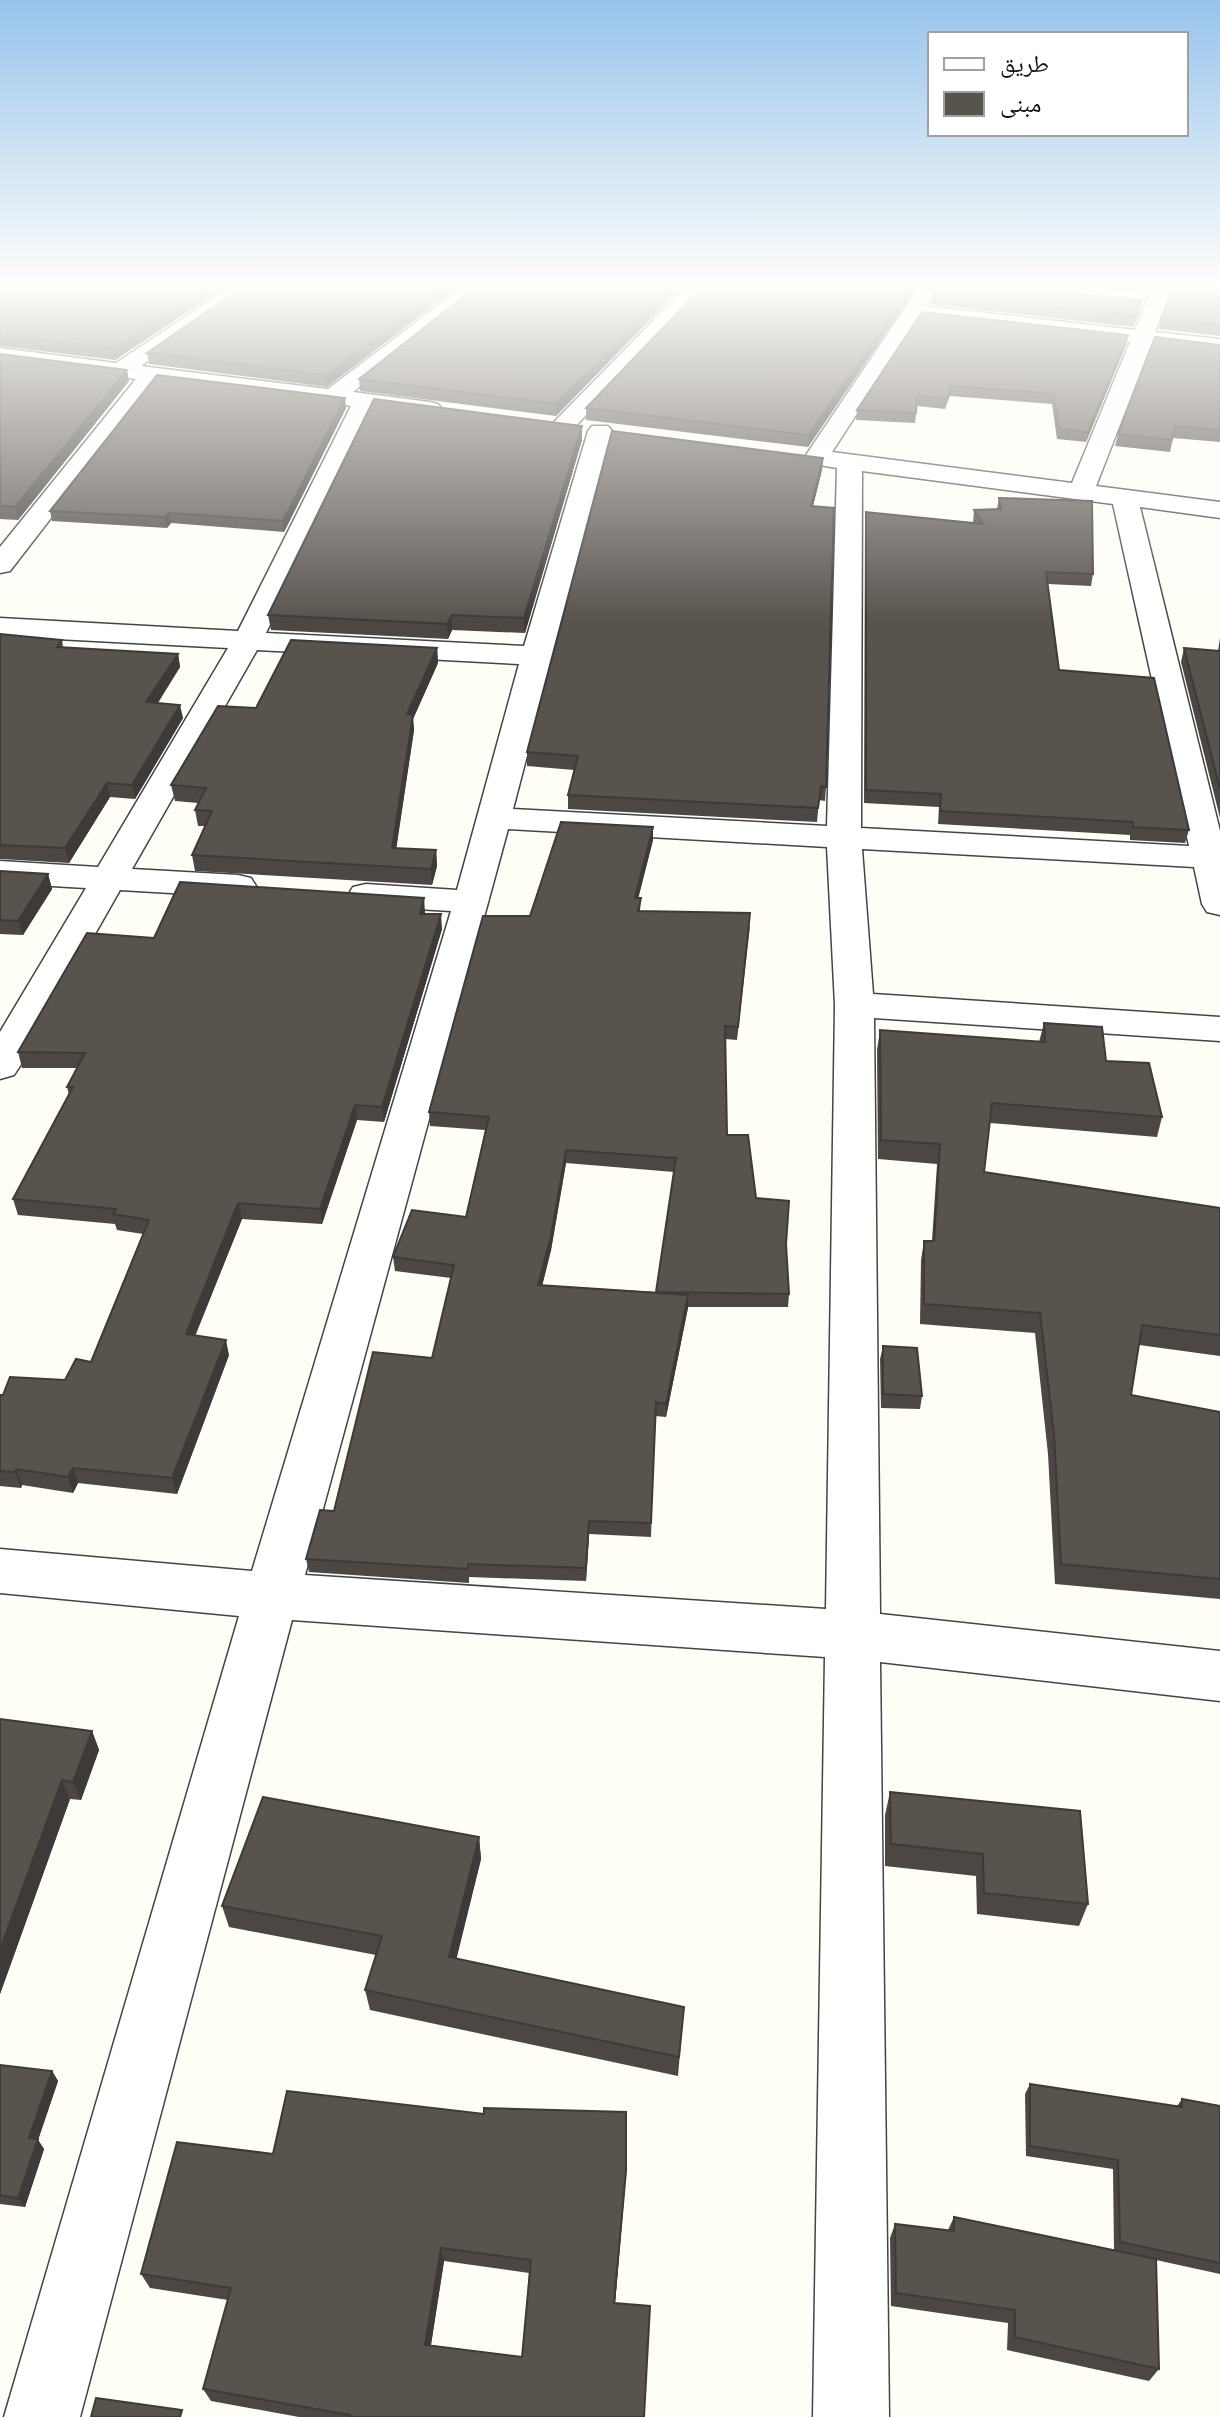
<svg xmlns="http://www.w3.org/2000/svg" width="1220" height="2417" viewBox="0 0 1220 2417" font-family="Bitter,'Noto Naskh Arabic',serif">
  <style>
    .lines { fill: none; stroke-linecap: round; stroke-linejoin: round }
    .street-casing { stroke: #444; stroke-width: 3 }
    .street { fill: #fff; fill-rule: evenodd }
    .wall { fill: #4d4743; fill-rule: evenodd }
    .shaded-wall { fill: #3e3a37 }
    .building { fill: #59534e; stroke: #3e3a37; stroke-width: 2; fill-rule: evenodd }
  </style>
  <rect width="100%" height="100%" fill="#fefdf6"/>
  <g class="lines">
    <defs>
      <g id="street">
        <path d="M236 283H259L141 366 328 389 468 283H490L353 392 430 402 438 404 442 409 438 414 430 416 373 409 266 633 524 646 588 431 592 426H608L612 431 513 809 827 826 837 468 807 463 804 458 921 284H935L938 288 926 306 1135 330 1154 283H1174L1155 332 1220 339V353L1151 345 1096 486 1220 502V518L1140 507 1220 831V915L1207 912 1202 904 1194 867 862 849 873 994 1220 1017V1041L874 1018 880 1614 1220 1651V1701L880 1662 889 2417H813L825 1657 292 1620 80 2417H4L239 1616 0 1593V1549L252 1571 451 911 366 906 353 903 348 895 353 887 366 884 457 890 519 664 257 650 132 869 238 875 251 878 256 886 251 894 238 897 120 890 20 1066 14 1075 0 1079V1032L86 888 0 883V861L98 867 228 648 0 636V618L238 631 351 406 157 381 10 571 0 573V547L136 379 0 362V348L116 363ZM919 318 1130 342 1072 483 832 452ZM862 471 1113 504 1189 846 861 828ZM508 829 827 847 835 1005 826 1609 305 1575Z"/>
        <polygon points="690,283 711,283 571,431 555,431 551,426 555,421"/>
      </g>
    </defs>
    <!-- street casing -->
    <use href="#street" class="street-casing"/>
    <!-- street -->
    <use href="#street" class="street"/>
  </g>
  <!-- wall -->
  <g class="wall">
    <polygon points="231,283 115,360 0,346 0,290"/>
    <polygon points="463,283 327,387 149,364 147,353"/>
    <polygon points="686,283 556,416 360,391 359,379"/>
    <polygon points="920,283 808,447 586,420 586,408"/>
    <polygon points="937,283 979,283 1140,311 1133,327 931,304 932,293"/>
    <polygon points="1048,283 1151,283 1147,293"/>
    <polygon points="1220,283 1220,336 1159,329 1161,319"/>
    <polygon points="1128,335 1126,345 1086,442 1057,439 1052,404 950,396 945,409 917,406 915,423 856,420 857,410"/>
    <polygon points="1220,345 1220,442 1173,438 1170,452 1115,446 1118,434"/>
    <polygon points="0,354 129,381 18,520 0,519"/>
    <polygon points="346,408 284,532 171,523 167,528 52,521 50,511"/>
    <polygon points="582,426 582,440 525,633 452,630 448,639 271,630 268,615"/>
    <polygon points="823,458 822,470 813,506 826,787 825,801 819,800 817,822 568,809 568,795 574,770 527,766 527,752"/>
    <polygon points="999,498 1093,574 1091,586 1048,584 1059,670 1189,830 1185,843 1130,840 1130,835 938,824 939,807 864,803 865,524 866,512 973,523 974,510 997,509"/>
    <polygon points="0,634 62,640 63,647 178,654 180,667 158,703 183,718 135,799 110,797 69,863 0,859"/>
    <polygon points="1220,638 1220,818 1181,662 1184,648 1218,651"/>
    <polygon points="437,648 438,663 413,719 414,730 396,848 436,850 437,866 432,885 195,871 192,855 205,826 198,826 195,810 198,803 175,801 171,785"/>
    <path d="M653 827V840L638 898H641L640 911 750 926 737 1040 725 1039 727 1135 756 1198 786 1244 789 1294 788 1307H688L666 1417 655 1416 651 1537 589 1534 586 1581 469 1577V1583L309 1572 306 1559 334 1511 432 1358 451 1278 395 1271 393 1257 466 1217 485 1130 430 1126 429 1112 530 916ZM566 1163 674 1172 656 1292 542 1285 551 1250Z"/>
    <polygon points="0,871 48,874 52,889 23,935 0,934"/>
    <polygon points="425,912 425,914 442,929 384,1122 357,1120 322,1224 242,1219 195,1335 229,1355 177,1494 78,1483 73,1493 22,1485 21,1488 0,1486 0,1395 65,1380 91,1362 143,1234 117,1230 115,1224 18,1215 13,1199 69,1095 67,1087 77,1068 22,1068 18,1052 154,938"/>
    <polygon points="1044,1023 1106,1061 1162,1117 1157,1137 990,1123 984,1172 1220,1208 1220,1356 1139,1345 1131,1395 1220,1412 1220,1599 1055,1584 1048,1454 1035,1333 920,1324 921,1260 924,1241 932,1241 937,1164 878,1159 877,1050 880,1030 1039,1042"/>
    <polygon points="883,1346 922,1396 920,1409 881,1408 880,1359"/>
    <polygon points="0,1719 92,1731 99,1750 81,1800 70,1799 0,1994"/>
    <polygon points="890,1792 1088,1904 1079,1926 977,1914 976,1876 885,1866 885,1815"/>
    <polygon points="479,1837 481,1859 456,1959 684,2007 678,2076 370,2010 365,1990 376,1955 229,1927 222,1906"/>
    <polygon points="0,2065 52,2071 58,2081 38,2140 44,2149 25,2207 0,2204"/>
    <polygon points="1030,2084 1177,2106 1182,2099 1220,2106 1220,2274 1156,2260 1159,2369 1149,2381 1007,2350 1008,2323 891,2306 890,2238 895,2224 948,2230 954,2217 1114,2250 1113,2169 1026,2156 1025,2094"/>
    <path d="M273 2154 625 2186 615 2303 644 2417H299L211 2401 203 2389 228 2300 150 2288 141 2274ZM444 2261 529 2273 522 2357 431 2345Z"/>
  </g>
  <!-- shaded-wall -->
  <g class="shaded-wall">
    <polygon points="214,283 231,283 115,360 113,349"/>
    <polygon points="449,283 463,283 327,387 326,375"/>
    <polygon points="676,283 686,283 556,416 556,404"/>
    <polygon points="914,283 920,283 808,447 808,435"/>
    <polygon points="1142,300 1140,311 1133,327 1135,316"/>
    <polygon points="1128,335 1126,345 1086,442 1088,432"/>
    <polygon points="127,370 129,381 18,520 15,507"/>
    <polygon points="345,398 346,408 284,532 283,521"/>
    <polygon points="582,426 582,440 525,633 524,618"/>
    <polygon points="823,458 822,470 810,518 811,506"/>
    <polygon points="169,513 171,523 167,528 165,517"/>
    <polygon points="452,615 452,630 448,639 447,624"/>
    <polygon points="437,648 438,663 413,719 414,730 394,864 392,848 407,714"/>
    <polygon points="178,654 180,667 149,716 146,702"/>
    <polygon points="180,705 183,718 135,799 132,785"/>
    <polygon points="107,783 110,797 69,863 65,848"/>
    <polygon points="653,827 653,840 635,911 635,898"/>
    <polygon points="436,850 437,866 432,885 431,869"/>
    <polygon points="48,874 52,889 23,935 18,921"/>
    <polygon points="424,898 425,912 421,929 420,914"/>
    <polygon points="441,914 442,929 384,1122 382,1107"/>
    <polygon points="355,1105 357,1120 322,1224 320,1209"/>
    <polygon points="566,1150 566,1163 551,1250 539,1299 538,1285"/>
    <polygon points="238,1203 242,1219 190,1349 186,1334"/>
    <polygon points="688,1295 688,1308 666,1417 666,1404"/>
    <polygon points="226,1340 229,1355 177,1494 172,1478"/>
    <polygon points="73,1468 78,1483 73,1493 68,1477"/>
    <polygon points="16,1469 22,1485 21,1488 15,1472"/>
    <polygon points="589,1521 589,1534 586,1581 586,1568"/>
    <polygon points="92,1731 99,1750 81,1800 73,1782"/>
    <polygon points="62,1780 70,1799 0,1994 0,1950"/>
    <polygon points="479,1837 481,1859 452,1977 449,1957"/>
    <polygon points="52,2071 58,2081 38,2140 44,2149 25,2207 18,2198 29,2138"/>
    <polygon points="626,2171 625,2186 614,2316 614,2303"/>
    <polygon points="441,2248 444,2261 429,2357 425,2345"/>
  </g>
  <!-- building -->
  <g class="building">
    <polygon points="12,283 214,283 113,349 0,335 0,290"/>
    <polygon points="248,283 449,283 326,375 147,353"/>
    <polygon points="481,283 676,283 556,404 359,379"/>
    <polygon points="706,283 914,283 808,435 586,408"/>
    <polygon points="938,283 979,283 1142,300 1135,316 932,293"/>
    <polygon points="1175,283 1220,283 1220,325 1161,319"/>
    <polygon points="922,312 1128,335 1088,432 1059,429 1054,394 951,386 947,399 917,396 916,413 857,410"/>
    <polygon points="1155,337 1220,345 1220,430 1175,426 1172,440 1118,434"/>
    <polygon points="0,354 127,370 15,507 0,506"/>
    <polygon points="157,375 345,398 283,521 169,513 165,517 50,511"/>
    <polygon points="374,399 582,426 524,618 452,615 447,624 268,615"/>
    <polygon points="612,431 823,458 811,506 834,508 826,787 821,786 818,808 568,795 578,756 527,752"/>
    <polygon points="999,498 1092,501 1093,574 1046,572 1059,670 1154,678 1189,830 1133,827 1133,822 940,811 941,794 866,790 866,512 983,524 974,510 1001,509"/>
    <polygon points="0,634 62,640 57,647 178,654 146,702 180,705 132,785 107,783 65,848 0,845"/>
    <polygon points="291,640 437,648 407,714 413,715 392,848 436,850 431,869 192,855 212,811 195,810 206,788 171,785 218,706 256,708"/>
    <polygon points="1184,648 1220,651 1220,789"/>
    <polygon points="561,822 653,827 635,898 641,898 638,911 750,913 738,1027 725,1026 727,1135 748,1135 756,1198 789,1201 786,1244 789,1294 656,1292 676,1158 566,1150 551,1236 538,1285 688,1295 666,1404 656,1402 651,1523 589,1521 586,1568 468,1564 468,1569 306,1559 320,1510 334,1511 373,1352 432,1358 454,1265 393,1257 412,1210 466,1217 489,1117 429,1112 483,916 530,916"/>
    <polygon points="0,871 48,874 18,921 0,920"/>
    <polygon points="180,882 424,898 420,914 441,914 382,1107 355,1105 320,1209 238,1203 186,1334 226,1340 172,1478 73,1468 68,1477 16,1469 15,1472 0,1471 0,1395 3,1395 10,1377 65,1380 76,1359 91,1362 149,1220 113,1214 116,1209 13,1199 73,1087 67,1087 85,1053 18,1052 87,933 154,938"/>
    <polygon points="1044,1023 1102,1027 1106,1061 1149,1063 1162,1117 992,1103 984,1172 1220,1208 1220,1335 1142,1325 1131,1395 1220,1412 1220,1579 1061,1564 1054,1434 1040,1313 924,1304 924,1241 934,1241 940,1144 881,1140 880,1030 1045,1042"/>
    <polygon points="883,1346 917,1348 922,1396 883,1394"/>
    <polygon points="0,1719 92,1731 73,1782 62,1780 0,1950"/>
    <polygon points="890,1792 1080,1811 1088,1904 984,1893 983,1854 891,1844"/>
    <polygon points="263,1797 479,1837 449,1957 684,2007 679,2057 365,1990 382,1936 222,1906"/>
    <polygon points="0,2065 52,2071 29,2138 38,2139 18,2198 0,2195"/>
    <polygon points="1030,2084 1182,2107 1182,2099 1220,2106 1220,2263 1120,2242 1118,2160 1030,2146"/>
    <path d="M287 2091 484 2114V2108L626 2112V2171L614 2303 650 2306 644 2417H349L350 2415 203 2389 231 2288 141 2274 177 2142 273 2154ZM441 2248 531 2260 522 2357 425 2345Z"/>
    <polygon points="954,2217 1156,2259 1159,2369 1015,2337 1015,2310 896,2293 895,2224 954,2231"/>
    <polygon points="96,2398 182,2410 180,2417 91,2417"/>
  </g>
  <!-- sky -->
  <linearGradient id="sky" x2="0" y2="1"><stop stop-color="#97c4ec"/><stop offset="0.46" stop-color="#fffefb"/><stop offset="1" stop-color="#fffefb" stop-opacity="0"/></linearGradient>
  <rect width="1220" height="621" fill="url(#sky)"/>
  <!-- legend -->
  <rect x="928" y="32" width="260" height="104" fill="#ffffff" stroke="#a0a0a0" stroke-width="2"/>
  <rect x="944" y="58" width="40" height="12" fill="#ffffff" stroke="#a0a0a0" stroke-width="2"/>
  <text x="1000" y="72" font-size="24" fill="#111111">طريق</text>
  <rect x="944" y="92" width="40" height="24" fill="#59534e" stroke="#a0a0a0" stroke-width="2"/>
  <text x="1000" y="112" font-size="24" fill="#111111">مبنى</text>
</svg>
